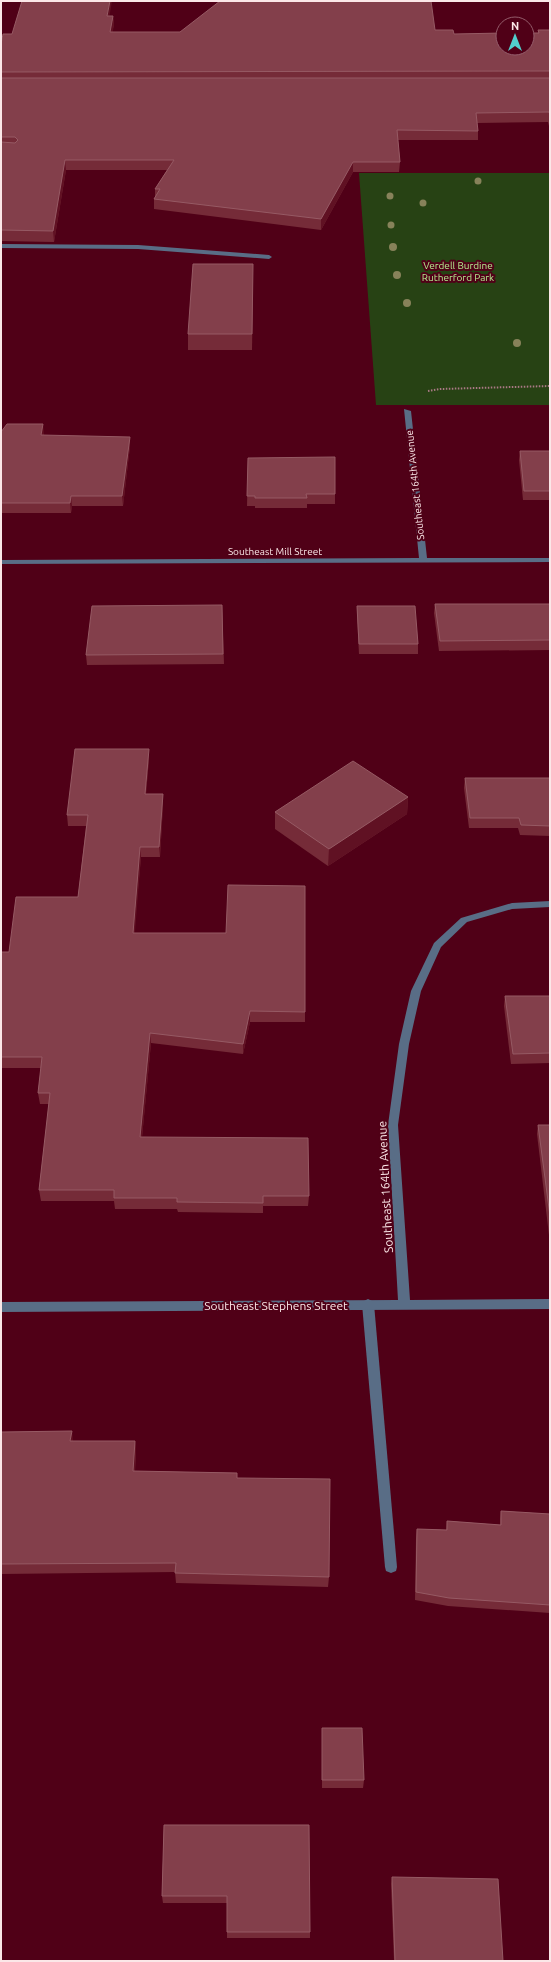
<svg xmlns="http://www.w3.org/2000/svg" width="551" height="1962" viewBox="0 0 551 1962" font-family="Ubuntu,sans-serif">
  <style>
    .green { fill: #274214 }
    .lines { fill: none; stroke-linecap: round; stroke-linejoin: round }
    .path { stroke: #aa7985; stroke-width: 2; stroke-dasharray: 1.5 1.5; stroke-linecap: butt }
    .service { fill: #596d86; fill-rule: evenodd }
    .minor { fill: #596d86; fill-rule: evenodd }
    .tree { fill: #87825a }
    .wall { fill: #752b38 }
    .shaded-wall { fill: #601123 }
    .building { fill: #833f4b; stroke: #965a64 }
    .labels { text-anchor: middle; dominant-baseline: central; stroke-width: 4; stroke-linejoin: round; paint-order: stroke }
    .far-park-label { font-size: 10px; fill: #b4ed91; stroke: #500017 }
    .far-street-label { font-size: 10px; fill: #fbe7e8; stroke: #500017 }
    .street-label { font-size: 12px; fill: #fbe7e8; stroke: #500017 }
  </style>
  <rect width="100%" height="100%" fill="#500017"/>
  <!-- green -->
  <polygon class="green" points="359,173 550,173 550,405 376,405"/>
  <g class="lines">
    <!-- path -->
    <polyline class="path" points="428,391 440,389 550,386"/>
    <!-- service -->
    <g class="service">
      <polygon points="1,244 138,245 269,255 272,257 269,259 138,249 1,248"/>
      <polygon points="368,1299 372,1301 374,1304 397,1567 396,1571 391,1573 386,1571 385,1567 362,1304 364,1301"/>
    </g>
    <!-- minor -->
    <g class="minor">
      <polygon points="404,409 411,411 427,558 550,558 550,562 1,564 1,560 419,558"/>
      <polygon points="550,901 550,907 512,909 467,922 441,947 421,991 409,1044 398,1125 410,1300 550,1299 550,1309 1,1312 1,1302 398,1300 388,1125 399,1044 411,991 434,943 461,918 512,903"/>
    </g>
  </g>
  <!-- trees -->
  <g class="tree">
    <circle cx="478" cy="181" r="3.5"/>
    <circle cx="390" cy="196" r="3.5"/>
    <circle cx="423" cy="203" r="3.5"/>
    <circle cx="391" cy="225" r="3.5"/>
    <circle cx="393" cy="247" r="4"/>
    <circle cx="397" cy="275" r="4"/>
    <circle cx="407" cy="303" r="4"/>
    <circle cx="517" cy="343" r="4"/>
  </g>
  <!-- wall -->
  <g class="wall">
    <polygon points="110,16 113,16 114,25 112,32 180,32 435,30 454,34 538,33 538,30 550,30 550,126 549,126 548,122 477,123 478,131 478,140 398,140 400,162 399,172 353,172 321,230 154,209 154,199 155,197 155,189 167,170 66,170 54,242 1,241 1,44 12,34"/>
    <polygon points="253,279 252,350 188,350 188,334"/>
    <polygon points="1,432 44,434 44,435 130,446 123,506 72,506 71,513 1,513"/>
    <polygon points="520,451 550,451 550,504 549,500 523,500 519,460"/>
    <polygon points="248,458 335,494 335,504 307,504 307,508 255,508 255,506 247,506"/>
    <polygon points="435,604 550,604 550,650 439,651 434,613"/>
    <polygon points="222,605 224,664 87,665 86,655"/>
    <polygon points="357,606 418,644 418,654 359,654 357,616"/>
    <polygon points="149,759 146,794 163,794 163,805 160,857 141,857 134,933 226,933 305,886 305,1022 250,1022 243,1054 151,1043 142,1137 309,1196 308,1206 263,1206 263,1213 178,1212 177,1209 115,1209 114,1201 41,1201 39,1190 49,1104 40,1104 38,1093 41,1068 1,1068 1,952 9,952 78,897 86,826 68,826 67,815"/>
    <polygon points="465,778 550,778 550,836 520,835 518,828 469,828 464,788"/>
    <polygon points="408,797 407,814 328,866 275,829 275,812"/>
    <polygon points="505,996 550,996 550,1063 511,1064 504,1006"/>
    <polygon points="538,1125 550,1125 550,1235 549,1235 537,1134"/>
    <polygon points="1,1432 73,1441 135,1441 136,1451 135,1471 237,1473 237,1478 329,1577 328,1587 176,1583 175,1572 1,1574"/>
    <polygon points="501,1511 550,1514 550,1613 448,1606 415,1600 416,1538 417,1529 446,1530 447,1521 500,1525 500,1519"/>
    <polygon points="322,1728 364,1780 363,1788 322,1788"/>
    <polygon points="164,1825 310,1932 310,1938 227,1938 227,1903 163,1903 162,1896"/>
    <polygon points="392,1877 503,1961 394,1961 391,1884"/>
  </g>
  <!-- shaded-wall -->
  <g class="shaded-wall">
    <polygon points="110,1 112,1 108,25 107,16"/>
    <polygon points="113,16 114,25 111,42 110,32"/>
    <polygon points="65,160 66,170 54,242 53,231"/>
    <polygon points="353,162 353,172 321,230 321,219"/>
    <polygon points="253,264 253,279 252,350 252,334"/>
    <polygon points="43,424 44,434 42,444 41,435"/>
    <polygon points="130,437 130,446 123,506 122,496"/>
    <polygon points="71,496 72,506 71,513 70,503"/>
    <polygon points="149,749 149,759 145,805 145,794"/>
    <polygon points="163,794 163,805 160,857 159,847"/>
    <polygon points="408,797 407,814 328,866 329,849"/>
    <polygon points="140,847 141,857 134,944 133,933"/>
    <polygon points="250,1011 250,1022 243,1054 243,1044"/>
    <polygon points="150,1033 151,1043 141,1148 140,1137"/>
    <polygon points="72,1431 73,1441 70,1441"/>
    <polygon points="135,1441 136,1451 134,1481 133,1471"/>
  </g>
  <!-- building -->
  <g class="building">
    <polygon points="22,1 110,1 107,16 113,16 110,32 180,32 220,1 431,1 435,30 453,30 454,34 503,33 503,48 527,48 527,33 539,33 538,30 550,30 550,71 1,72 1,44 3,34 12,34"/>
    <polygon points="1,78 550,78 550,115 549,112 476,113 478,131 397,130 400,162 353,162 321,219 154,199 160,189 155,189 174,160 65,160 53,231 1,230 1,142 15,143 18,140 15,137 1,137"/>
    <polygon points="193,264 253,264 252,334 188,334"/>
    <polygon points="7,424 43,424 41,435 130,437 122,496 71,496 70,503 1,503 1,432"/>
    <polygon points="520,451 550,451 550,491 524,491"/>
    <polygon points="335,457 335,494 306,494 307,498 255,498 255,496 247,496 248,458"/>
    <polygon points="435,604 550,604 550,640 440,641"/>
    <polygon points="222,605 223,654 86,655 92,606"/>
    <polygon points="357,606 415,606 418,644 359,644"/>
    <polygon points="75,749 149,749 145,794 163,794 159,847 140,847 133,933 226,933 228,885 305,886 305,1012 250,1011 243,1044 150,1033 140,1137 308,1138 309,1196 263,1196 263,1203 177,1202 177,1198 114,1198 114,1190 39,1190 50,1093 38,1093 42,1057 1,1057 1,952 9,952 16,897 78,897 88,815 67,815"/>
    <polygon points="353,761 408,797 329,849 275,812"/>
    <polygon points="465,778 550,778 550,826 521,825 519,818 470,818"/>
    <polygon points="505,996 550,996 550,1053 513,1054"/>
    <polygon points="538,1125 550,1125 550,1216"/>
    <polygon points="72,1431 70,1441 135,1441 133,1471 237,1473 237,1478 330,1479 329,1577 175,1573 176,1563 1,1564 1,1432"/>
    <polygon points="501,1511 550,1514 550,1605 449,1598 416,1592 417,1529 447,1530 447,1521 501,1525"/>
    <polygon points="322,1728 362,1728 364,1780 322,1780"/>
    <polygon points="164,1825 309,1825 310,1932 227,1932 227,1896 162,1896"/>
    <polygon points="392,1877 498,1879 503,1961 395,1961"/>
  </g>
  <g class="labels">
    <!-- far-park labels -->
    <g class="far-park-label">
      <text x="458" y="265">Verdell Burdine<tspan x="458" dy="12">Rutherford Park</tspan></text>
    </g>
    <!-- far-street labels -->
    <g class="far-street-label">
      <text transform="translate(415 485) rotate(-96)">Southeast 164th Avenue</text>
      <text x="275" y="551">Southeast Mill Street</text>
    </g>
    <!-- street labels -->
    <g class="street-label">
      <text transform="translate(385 1187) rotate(-93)">Southeast 164th Avenue</text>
      <text x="276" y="1305">Southeast Stephens Street</text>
    </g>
  </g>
  <!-- border -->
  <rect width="551" height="1962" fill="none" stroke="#fbe7e8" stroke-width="4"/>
  <!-- north arrow -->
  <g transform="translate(515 36)"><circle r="19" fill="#500017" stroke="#945c6b"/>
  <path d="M0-3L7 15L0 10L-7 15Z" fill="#52cdcc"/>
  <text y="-6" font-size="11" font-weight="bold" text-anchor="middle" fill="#fbe7e8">N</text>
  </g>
</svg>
